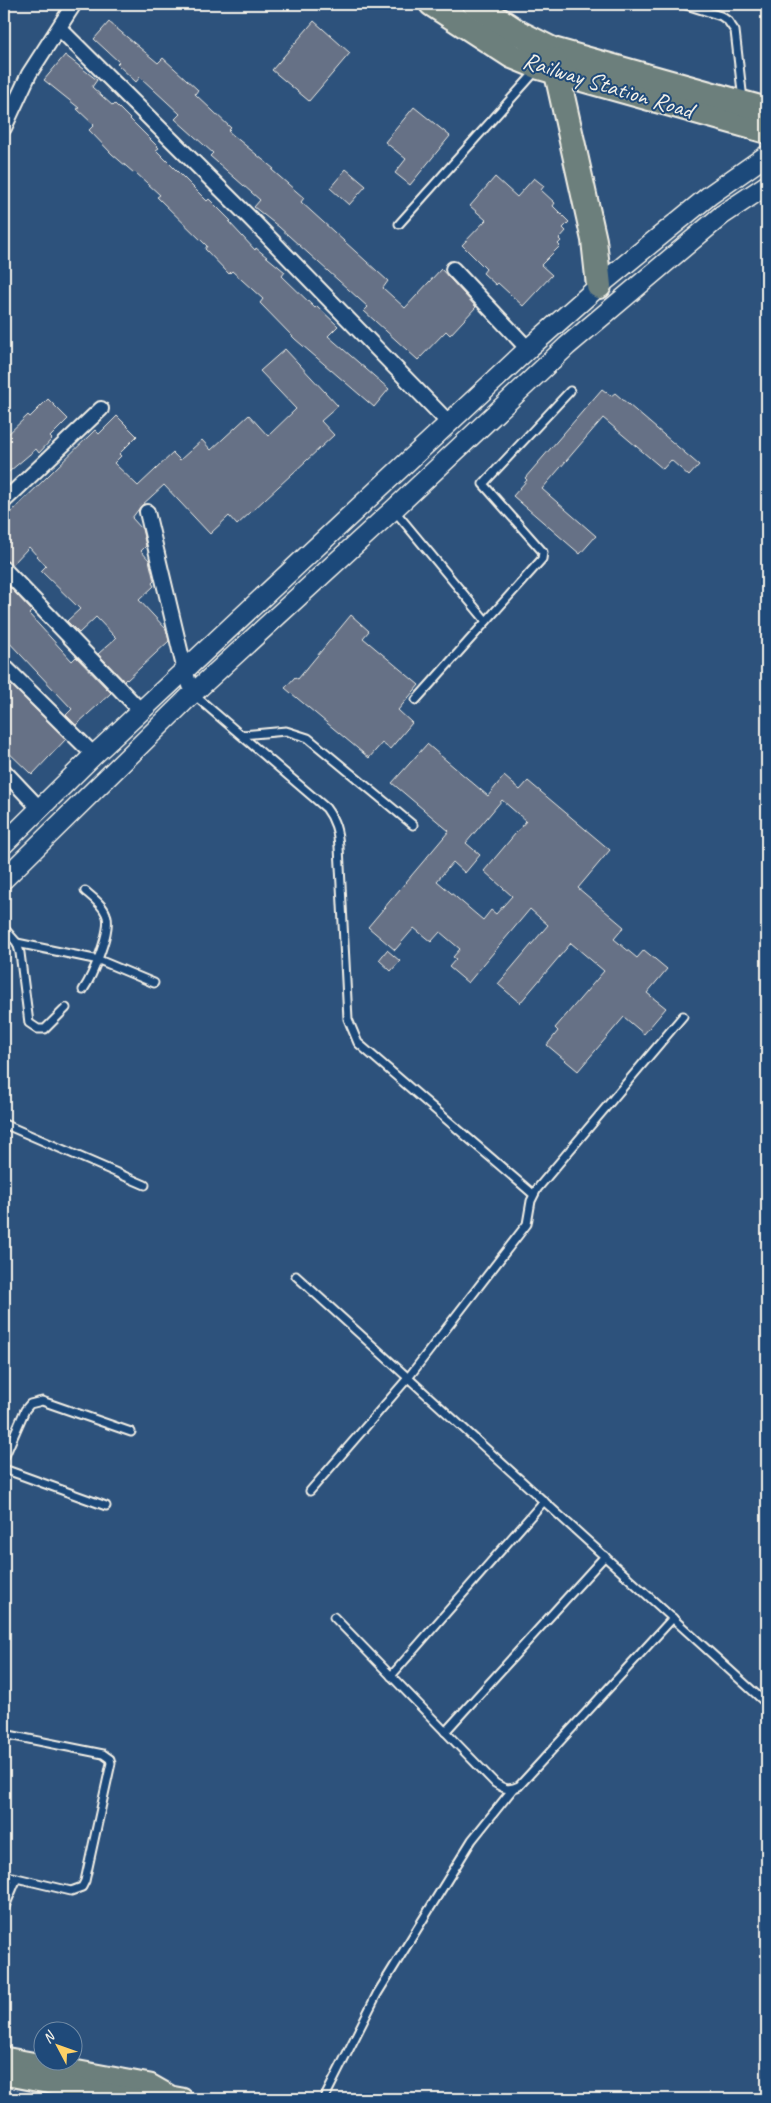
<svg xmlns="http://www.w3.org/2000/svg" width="771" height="2103" viewBox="0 0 771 2103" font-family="Caveat,sans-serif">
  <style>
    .building { fill: #667186; stroke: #f4f1e8; fill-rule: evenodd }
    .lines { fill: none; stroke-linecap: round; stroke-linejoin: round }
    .lane-casing { stroke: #f4f1e8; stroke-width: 11 }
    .street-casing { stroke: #f4f1e8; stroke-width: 18 }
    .secondary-casing { stroke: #f4f1e8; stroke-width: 22 }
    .primary-casing { stroke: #f4f1e8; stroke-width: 25 }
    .highway-casing { stroke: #f4f1e8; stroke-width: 28 }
    .lane { stroke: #1f4a7a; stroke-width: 7 }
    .street { stroke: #1f4a7a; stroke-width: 14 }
    .secondary { stroke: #1f4a7a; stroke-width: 19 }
    .primary { stroke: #6c7f7c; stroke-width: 21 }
    .highway { stroke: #6c7f7c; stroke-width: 24 }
    .labels { text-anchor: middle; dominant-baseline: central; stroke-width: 4; stroke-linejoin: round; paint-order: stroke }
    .street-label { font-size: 24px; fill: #f4f1e8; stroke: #1f4a7a }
  </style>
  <rect width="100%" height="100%" fill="#2d527c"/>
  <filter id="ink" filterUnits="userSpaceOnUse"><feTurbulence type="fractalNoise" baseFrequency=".02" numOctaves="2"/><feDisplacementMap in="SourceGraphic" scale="10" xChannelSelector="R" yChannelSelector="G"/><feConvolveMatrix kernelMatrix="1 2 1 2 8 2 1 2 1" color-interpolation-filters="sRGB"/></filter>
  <g filter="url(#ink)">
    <!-- building -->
    <g class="building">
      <polygon points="314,21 350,53 309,101 272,70"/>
      <polygon points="109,22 158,63 163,58 198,90 195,94 231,128 228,131 274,169 272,170 304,198 301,202 388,281 383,288 405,308 441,269 476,307 450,335 446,331 418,360 364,311 368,307 279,227 254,207 260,200 210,156 213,153 175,119 180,114 140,77 136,82 117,64 119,62 94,39"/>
      <polygon points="65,55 97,80 92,87 113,106 115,104 159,148 156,150 207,201 209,199 231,221 229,222 255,250 256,248 285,272 282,276 315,308 317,306 338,326 328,336 389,389 374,407 295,339 260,303 263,299 232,271 229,274 205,249 207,246 157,197 160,195 135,172 134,173 112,154 89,130 94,125 77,109 79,108 44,80"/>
      <polygon points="414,107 450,136 410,185 395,173 406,159 385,142"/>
      <polygon points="346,169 366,186 349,205 330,188"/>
      <polygon points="495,177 517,197 534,178 544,186 541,190 555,203 553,206 569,222 563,228 566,231 559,239 561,241 558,244 560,246 541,265 552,275 523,306 498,283 496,285 483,273 486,269 462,245 486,220 470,206"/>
      <polygon points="285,349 338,406 321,421 334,435 237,525 229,516 210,534 164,485 141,506 132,518 142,529 146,546 141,551 149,560 154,581 152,583 154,586 139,600 166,629 169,641 127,680 126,679 124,681 98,654 116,638 96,617 79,633 67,621 80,609 41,571 46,566 29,547 12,565 4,560 4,519 95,430 99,434 117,416 137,436 119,454 121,456 114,463 138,486 173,453 180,460 202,440 211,450 249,415 268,436 296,409 260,371"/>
      <polygon points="602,389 611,396 615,393 699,465 689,476 671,460 663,469 603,418 542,489 596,536 580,554 513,496 527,480 525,478"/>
      <polygon points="48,399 68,419 50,437 52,439 39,453 36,449 4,476 4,438 28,415 30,417"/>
      <polygon points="4,581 32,611 29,614 72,661 76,657 111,693 76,725 66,715 72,709 4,637"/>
      <polygon points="351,615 369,631 363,638 419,685 398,710 412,723 390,749 382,743 369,758 285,688 295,677 298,679"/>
      <polygon points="4,678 66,739 32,775 4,748"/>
      <path d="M427 744 488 796 504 776 520 790 528 781 610 850 578 888 624 927 614 939 637 958 644 950 667 969 647 993 666 1008 644 1034 624 1017 578 1071 547 1045 558 1031 555 1028 604 971 571 943 520 1003 498 984 548 925 530 909 468 983 449 967 456 959 453 957 460 949 440 932 431 942 414 928 395 950 368 927 449 831 392 783ZM502 800 526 821 484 871 512 896 496 914 491 910 483 920 437 881 453 862 465 873 480 855 466 843Z"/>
      <polygon points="387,950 400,961 391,971 379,960"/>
    </g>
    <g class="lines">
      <defs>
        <g id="lane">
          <polyline points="683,4 721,16 728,21 735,31 743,100"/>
          <polyline points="399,224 536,71"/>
          <polyline points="394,510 486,621"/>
          <path d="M193 694 326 808C335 820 338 831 339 847L348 1019 358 1043 533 1194"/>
          <polyline points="416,700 542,559 543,552 483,484 570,391"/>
          <polyline points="242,735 286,731 308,738 413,825"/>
          <polyline points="4,928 17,943 20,953 29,1023 38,1029 45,1029 66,1008"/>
          <polyline points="17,943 99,960 154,983"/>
          <path d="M83 990C92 977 113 928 106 914 103 905 92 897 85 891"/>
          <polyline points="4,1124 145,1185"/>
          <polyline points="296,1276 767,1704"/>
          <polyline points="4,1458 25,1410 30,1404 42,1401 131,1432"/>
          <polyline points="4,1469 106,1506"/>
          <polyline points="310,1491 408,1378 527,1224 531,1201 537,1189 683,1016"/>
          <path d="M334 1617 495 1783C504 1789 509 1791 519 1786L673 1618"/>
          <polyline points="391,1676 544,1501"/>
          <polyline points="445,1732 605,1556"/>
          <polyline points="4,1734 103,1754 110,1759 111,1763 85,1881 82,1887 71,1891 4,1875"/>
          <polyline points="4,1909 17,1878"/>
          <polyline points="324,2099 377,1994 472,1840 512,1790"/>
        </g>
        <g id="street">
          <polyline points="60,29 250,218 449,423"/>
          <polyline points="4,128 29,74 74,4"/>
          <polyline points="453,269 528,349"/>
          <polyline points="4,501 101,409"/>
          <polyline points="147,512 185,671 193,694"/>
          <polyline points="4,569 141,711"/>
          <polyline points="4,666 94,755"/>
          <polyline points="4,771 39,808"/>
        </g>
        <g id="secondary">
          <polyline points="4,844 94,755 528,349 599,286 710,195 767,155"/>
          <polyline points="4,879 188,698 394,509 567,346 722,215 767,185"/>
        </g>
        <g id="primary">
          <polyline points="4,2058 150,2085 171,2097 182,2099"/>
          <polyline points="4,2074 134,2099"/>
        </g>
        <g id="highway">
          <polyline points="432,4 512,56 539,67 767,131"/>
          <polyline points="475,4 519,33 553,50 767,110"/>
          <polyline points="554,60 594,240 599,286"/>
        </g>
      </defs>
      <!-- lane casing -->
      <use href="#lane" class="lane-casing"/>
      <!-- street casing -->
      <use href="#street" class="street-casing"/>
      <!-- secondary casing -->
      <use href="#secondary" class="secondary-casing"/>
      <!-- primary casing -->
      <use href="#primary" class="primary-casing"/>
      <!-- highway casing -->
      <use href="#highway" class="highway-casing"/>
      <!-- lane -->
      <use href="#lane" class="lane"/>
      <!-- street -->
      <use href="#street" class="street"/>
      <!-- secondary -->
      <use href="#secondary" class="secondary"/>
      <!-- primary -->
      <use href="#primary" class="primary"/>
      <!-- highway -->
      <use href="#highway" class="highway"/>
    </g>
  </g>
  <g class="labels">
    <!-- street labels -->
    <g class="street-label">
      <text transform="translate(608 85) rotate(17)">Railway Station Road</text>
    </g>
  </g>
  <!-- margin -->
  <rect width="771" height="2103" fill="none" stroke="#1f4a7a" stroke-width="20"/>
  <rect x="10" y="10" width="751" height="2083" fill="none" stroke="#f4f1e8" stroke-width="2" filter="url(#ink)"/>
  <!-- north arrow -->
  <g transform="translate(58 2046) rotate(311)"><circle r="24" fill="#1f4a7a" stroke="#748da6"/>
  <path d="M0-4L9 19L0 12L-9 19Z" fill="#ffd166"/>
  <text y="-8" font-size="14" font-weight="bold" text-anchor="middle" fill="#f4f1e8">N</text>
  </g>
</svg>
